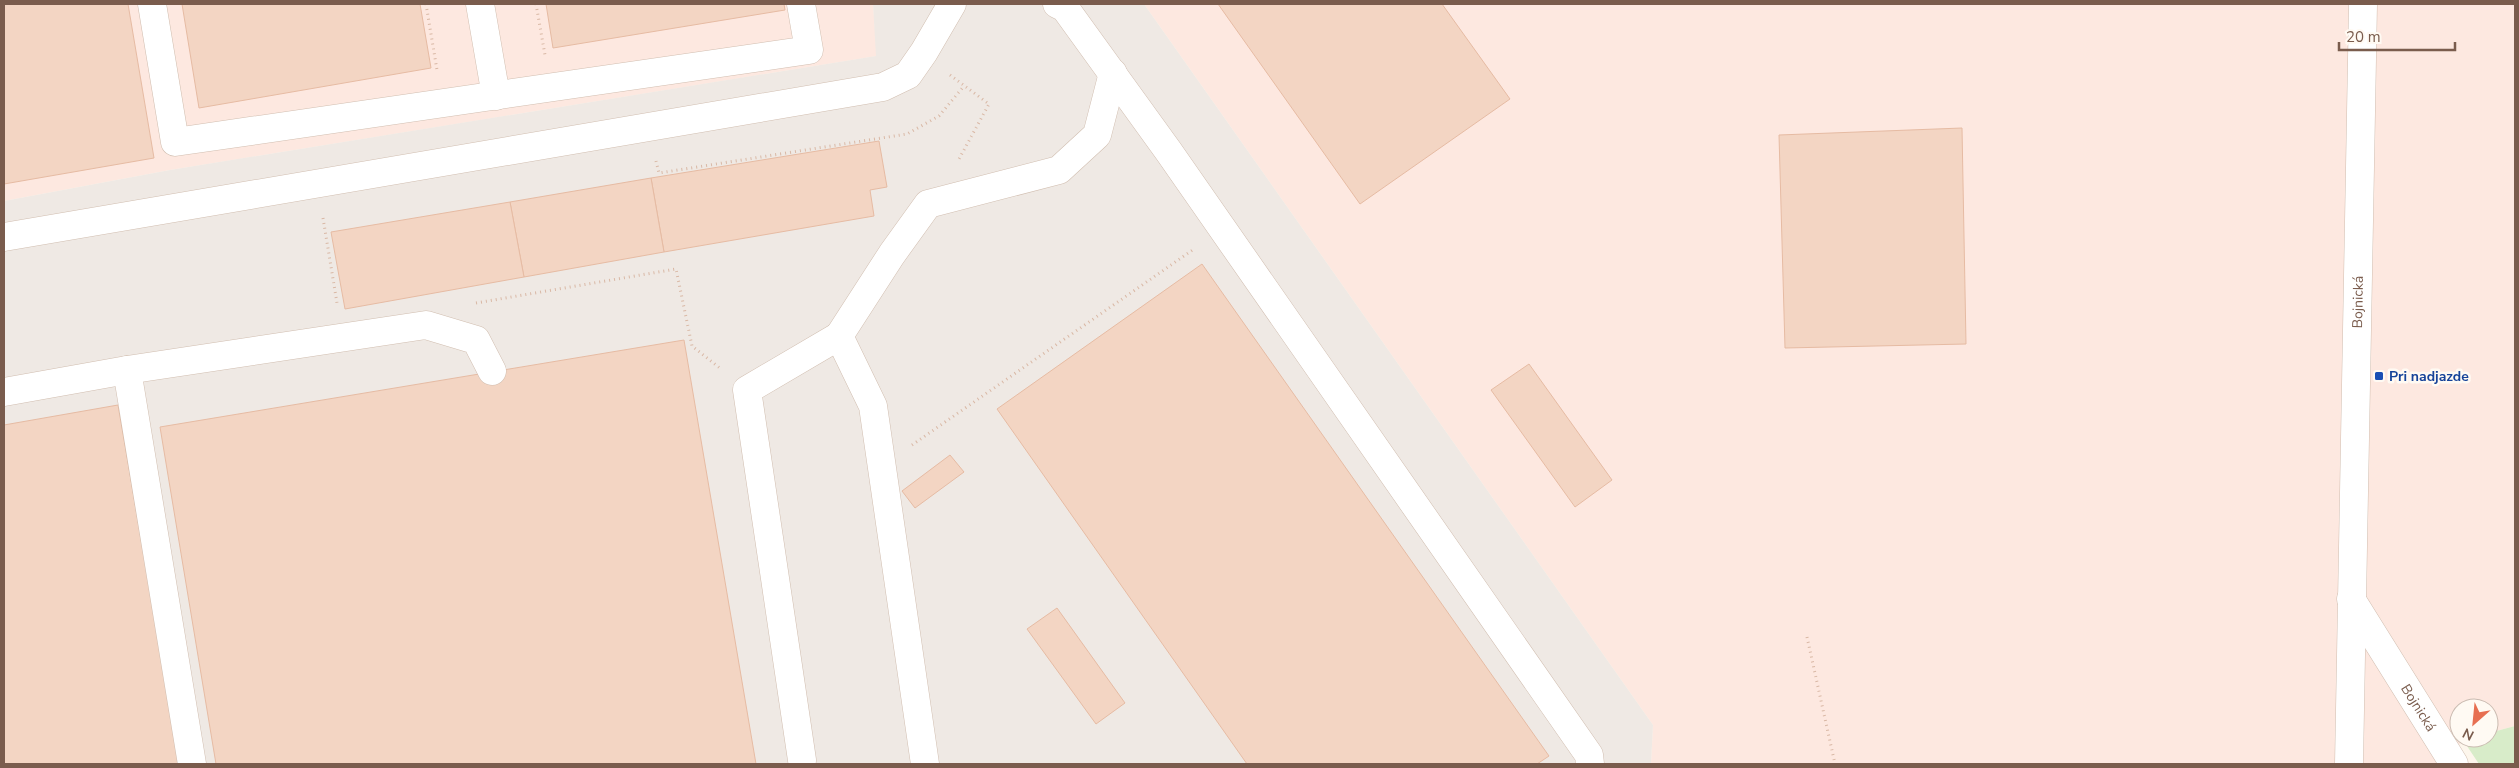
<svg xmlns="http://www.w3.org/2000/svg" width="2519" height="768" viewBox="0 0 2519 768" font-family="'Nunito Sans',sans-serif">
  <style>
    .commercial { fill: #fde8e0 }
    .industrial { fill: #efe9e4 }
    .green { fill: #d8ecc9 }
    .building { fill: #f3d5c3; stroke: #e6bba3 }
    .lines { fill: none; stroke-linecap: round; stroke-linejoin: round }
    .minor-casing { stroke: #d1beb0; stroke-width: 29 }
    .path { stroke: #d9b8a5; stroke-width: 3; stroke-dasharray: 1 4; stroke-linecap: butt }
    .minor { stroke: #fff; stroke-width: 28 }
    .transit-dot { fill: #1a4fb4; stroke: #fffaf3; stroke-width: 2 }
    .labels { text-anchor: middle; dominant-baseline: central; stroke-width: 5; stroke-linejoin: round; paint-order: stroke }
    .street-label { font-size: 14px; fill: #7a5c4d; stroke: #fffaf3 }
    .transit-label { font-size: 14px; font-weight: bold; fill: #164399; stroke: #fffaf3; text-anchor: start }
  </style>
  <rect width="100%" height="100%" fill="#fdf6ec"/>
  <!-- commercial -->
  <g class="commercial">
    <polygon points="4,4 873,4 877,56 170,170 4,201"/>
    <polygon points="1144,4 2515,4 2515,726 2489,733 2489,708 2459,708 2459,738 2472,738 2463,740 2444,764 1651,764 1653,725"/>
  </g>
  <!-- industrial -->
  <polygon class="industrial" points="873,4 1144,4 1653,725 1651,764 4,764 4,201 170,170 876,56"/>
  <!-- green -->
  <polygon class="green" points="2515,726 2515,764 2479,764 2463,740 2489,738 2489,733"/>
  <!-- building -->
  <g class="building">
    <polygon points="4,4 128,4 154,158 4,184"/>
    <polygon points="182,4 420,4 431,68 199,108"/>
    <polygon points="546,4 784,4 785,10 553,48"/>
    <polygon points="1218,4 1442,4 1510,99 1360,204"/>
    <polygon points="1962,128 1966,344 1785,348 1779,135"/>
    <polygon points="879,141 887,187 870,190 874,216 664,252 651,178"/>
    <polygon points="651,178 664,252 524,277 510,202"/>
    <polygon points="510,202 524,277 345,309 331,232"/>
    <polygon points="1202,264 1549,756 1537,764 1247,764 997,409"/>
    <polygon points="684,340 756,764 216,764 160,427"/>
    <polygon points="1529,364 1612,480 1575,507 1491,390"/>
    <polygon points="118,405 180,764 4,764 4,425"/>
    <polygon points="950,455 964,472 915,508 902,491"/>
    <polygon points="1057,608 1125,703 1096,724 1027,629"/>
  </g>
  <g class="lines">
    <defs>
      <g id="minor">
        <polyline points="152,4 175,142 809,50 801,4"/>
        <polyline points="480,4 496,96"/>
        <polyline points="1057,4 1065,8 1169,152 1589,755 1590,764"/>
        <polyline points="4,237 883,87 908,75 924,52 952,4"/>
        <polyline points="127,370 192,764"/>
        <polyline points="4,392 127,370 426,325 476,340 492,371"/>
        <path id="s1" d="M2351 599 2454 764"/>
        <polyline points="802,760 747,390 839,336"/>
        <polyline points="925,764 873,406 839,336 892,254 928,204 1059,170 1097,135 1113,73"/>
        <path id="s2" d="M2349 764 2363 4"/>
      </g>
    </defs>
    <!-- minor casing -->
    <use href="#minor" class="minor-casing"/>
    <!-- path -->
    <g class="path">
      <polyline points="426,4 437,70"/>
      <polyline points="536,4 545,55"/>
      <polyline points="950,75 989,104 959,159"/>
      <polyline points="656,161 659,173 907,134 939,116 964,86"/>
      <polyline points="323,218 337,303"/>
      <polyline points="476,303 676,269 692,346 721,369"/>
      <polyline points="912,445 1194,249"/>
      <polyline points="1807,637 1835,764"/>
    </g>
    <!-- minor -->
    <use href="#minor" class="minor"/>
  </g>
  <!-- markers -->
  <rect class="transit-dot" x="2374" y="371" width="10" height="10" rx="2.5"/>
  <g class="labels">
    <!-- street labels -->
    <g class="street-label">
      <text stroke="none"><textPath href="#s2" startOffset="462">Bojnická</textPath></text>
      <text stroke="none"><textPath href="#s1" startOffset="128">Bojnická</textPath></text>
    </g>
    <!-- transit labels -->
    <g class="transit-label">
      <text x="2389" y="376">Pri nadjazde</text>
    </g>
  </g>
  <!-- border -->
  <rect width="2519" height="768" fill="none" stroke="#7a5c4d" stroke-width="10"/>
  <!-- north arrow -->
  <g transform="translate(2474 723) rotate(207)"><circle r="24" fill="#fffaf3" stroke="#cabbb1"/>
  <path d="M0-4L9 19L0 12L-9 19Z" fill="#e76f51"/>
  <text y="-8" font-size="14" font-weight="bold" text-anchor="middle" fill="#7a5c4d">N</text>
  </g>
  <!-- scale -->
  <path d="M2339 42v8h116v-8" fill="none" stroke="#7a5c4d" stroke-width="2.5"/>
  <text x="2346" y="42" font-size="15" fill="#7a5c4d" stroke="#fffaf3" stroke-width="4" paint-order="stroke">20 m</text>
</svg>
